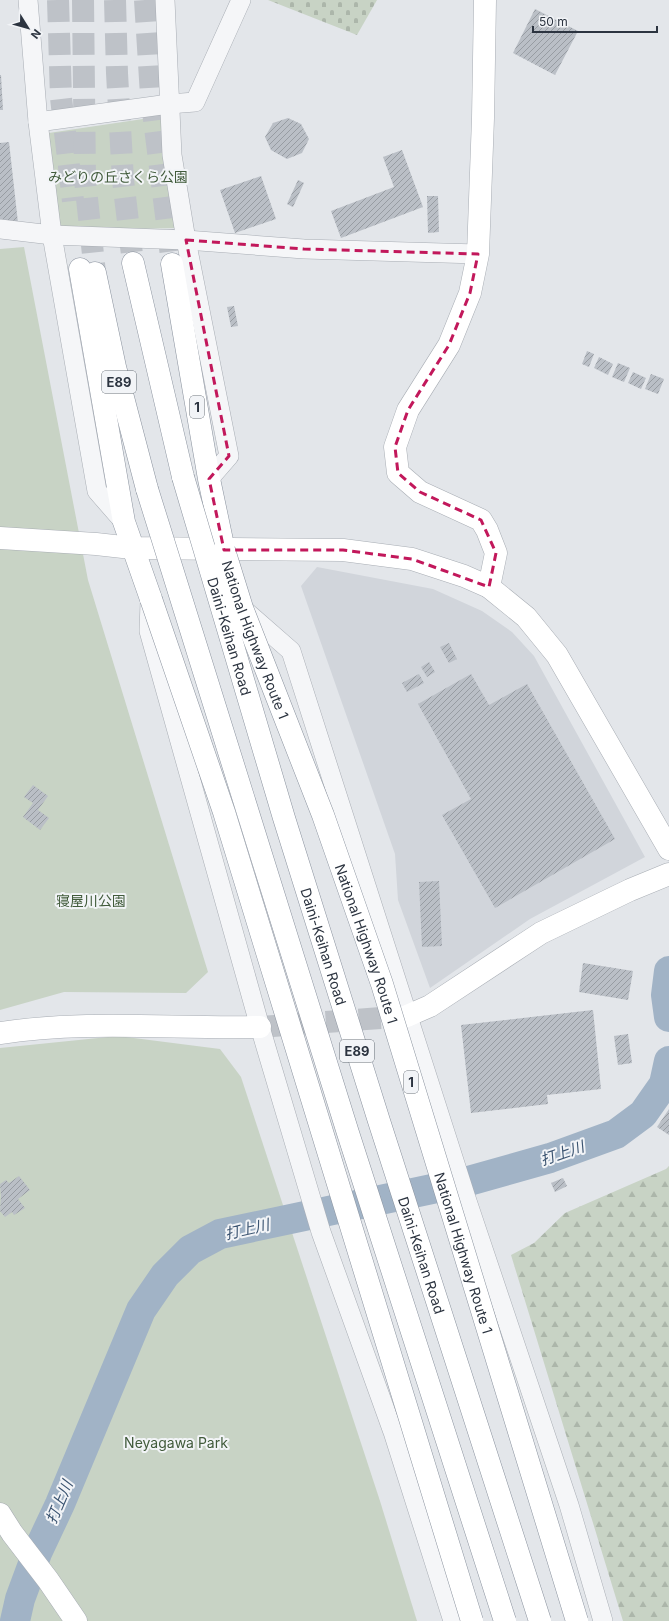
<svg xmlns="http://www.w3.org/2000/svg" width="669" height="1621" viewBox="0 0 669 1621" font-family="Inter,'Noto Sans JP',sans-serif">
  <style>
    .built { fill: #d1d5db }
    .forest { fill: url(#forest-firs) }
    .cemetery { fill: url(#cemetery-stones) }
    .green { fill: #c8d3c5 }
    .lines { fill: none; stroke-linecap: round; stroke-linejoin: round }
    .river { stroke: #a1b3c6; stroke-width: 30 }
    .building { fill: url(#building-hatch) }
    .secondary-tunnel { stroke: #bec2c8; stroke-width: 22; stroke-dasharray: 22 11; stroke-linecap: butt }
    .highway-tunnel { stroke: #bec2c8; stroke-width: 22; stroke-dasharray: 22 11; stroke-linecap: butt }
    .street-casing { stroke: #a8adb4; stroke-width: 20 }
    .secondary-casing { stroke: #a8adb4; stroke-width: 23 }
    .highway-casing { stroke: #8b939f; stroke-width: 23 }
    .street { stroke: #f5f6f8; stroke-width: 19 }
    .secondary { stroke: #fff; stroke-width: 22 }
    .highway { stroke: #fff; stroke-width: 22 }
    .highway-bridge-casing { stroke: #8b939f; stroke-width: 23; stroke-linecap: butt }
    .highway-bridge { stroke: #fff; stroke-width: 22 }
    .marked { fill: none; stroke: #c2185b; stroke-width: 3; stroke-dasharray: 8 5; stroke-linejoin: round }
    .labels { text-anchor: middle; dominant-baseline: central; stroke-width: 4; stroke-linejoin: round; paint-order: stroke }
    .shield { fill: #f2f4f7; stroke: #676e77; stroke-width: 1 }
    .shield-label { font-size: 13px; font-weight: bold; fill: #2c3440 }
    .park-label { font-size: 14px; fill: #415b3b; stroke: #f2f4f7 }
    .street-label { font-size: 14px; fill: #2c3440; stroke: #f2f4f7 }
    .water-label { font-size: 15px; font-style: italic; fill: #3a5370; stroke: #f2f4f7 }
  </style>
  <defs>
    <pattern id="forest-firs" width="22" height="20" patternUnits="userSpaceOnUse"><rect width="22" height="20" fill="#c8d3c5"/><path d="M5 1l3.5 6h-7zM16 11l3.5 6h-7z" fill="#acb6aa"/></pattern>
    <pattern id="cemetery-stones" width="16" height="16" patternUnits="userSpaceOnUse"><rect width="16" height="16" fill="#c8d3c5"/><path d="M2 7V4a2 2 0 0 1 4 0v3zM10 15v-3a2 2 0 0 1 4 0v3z" fill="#acb6aa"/></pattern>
    <pattern id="building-hatch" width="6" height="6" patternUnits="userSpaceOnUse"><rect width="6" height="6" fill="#babfc6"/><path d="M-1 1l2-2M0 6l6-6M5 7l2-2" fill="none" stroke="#979ca2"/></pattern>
  </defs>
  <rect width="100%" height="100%" fill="#e3e6ea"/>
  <!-- built -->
  <polygon class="built" points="317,567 433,589 482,611 512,632 534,656 645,857 530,919 430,988 398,900 395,854 301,586"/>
  <!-- forest -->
  <polygon class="forest" points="669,1166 669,1621 623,1621 511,1255 534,1243 565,1213 666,1169"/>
  <!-- cemetery -->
  <polygon class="cemetery" points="268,0 377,0 357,35"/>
  <!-- green -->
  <g class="green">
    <polygon points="163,116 178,228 47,231 42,134"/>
    <polygon points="24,247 88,580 208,972 186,993 64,992 0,1010 0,249"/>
    <polygon points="118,1036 220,1049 241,1077 380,1501 417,1621 0,1621 0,1048"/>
  </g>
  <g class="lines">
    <!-- river -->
    <g class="river">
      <polyline points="669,971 666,995 669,1017"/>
      <polyline points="15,1621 20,1599 37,1553 60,1504 141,1310 165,1275 190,1250 220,1234 465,1182 550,1158 616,1134 643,1114 664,1084 669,1061"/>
    </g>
  </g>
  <!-- building -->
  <g class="building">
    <polygon points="535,9 578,31 555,75 513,53"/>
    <polygon points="0,75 1,75 3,110 0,110"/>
    <polygon points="288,118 301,124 309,139 302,153 287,159 271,150 265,137 273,123"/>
    <polygon points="9,142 18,223 0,220 0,143"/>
    <polygon points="402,150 423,207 341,238 331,211 394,187 383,157"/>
    <polygon points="261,176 276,219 235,233 220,190"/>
    <polygon points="298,180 304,183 293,207 287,204"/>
    <polygon points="427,196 438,196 439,232 428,233"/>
    <polygon points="234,306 238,326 231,327 227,307"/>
    <polygon points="587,351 594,354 589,367 582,364"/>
    <polygon points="599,357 613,364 608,375 594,368"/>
    <polygon points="618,363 630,368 624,382 612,377"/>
    <polygon points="633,372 646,378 641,389 628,383"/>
    <polygon points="651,374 664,379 658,394 645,389"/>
    <polygon points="449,643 457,659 449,663 440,647"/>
    <polygon points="429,662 435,672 427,677 421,667"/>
    <polygon points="419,674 424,683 407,692 402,683"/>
    <polygon points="471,674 489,705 527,684 615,839 495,908 442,815 471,799 418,704"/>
    <polygon points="33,785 48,796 38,810 49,818 40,830 23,817 33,803 24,797"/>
    <polygon points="439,881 442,946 422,947 419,882"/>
    <polygon points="583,963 633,971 628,1000 579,992"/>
    <polygon points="593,1010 601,1089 547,1095 548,1104 471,1113 461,1025"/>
    <polygon points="628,1034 632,1063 618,1065 614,1036"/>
    <polygon points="669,1109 669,1135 657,1127"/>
    <polygon points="19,1176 30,1190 18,1199 25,1208 14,1215 12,1212 5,1217 0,1211 1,1196 0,1184 6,1180 9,1183"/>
    <polygon points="563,1178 567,1186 555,1192 551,1183"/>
  </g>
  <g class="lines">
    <!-- secondary-tunnel -->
    <polyline class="secondary-tunnel" points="260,1027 407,1016"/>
    <!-- highway-tunnel -->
    <g class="highway-tunnel">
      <polyline points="58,0 61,98 73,201"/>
      <polyline points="83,0 85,180 95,273"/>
      <polyline points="115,0 117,73 123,180 133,263"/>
      <polyline points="145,0 151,95 172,264"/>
    </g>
    <defs>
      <g id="street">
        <polyline points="28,0 38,122 52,235 97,491 124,522"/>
        <polyline points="165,0 172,155 186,240 229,456 209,479"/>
        <polyline points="38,122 169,104 195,102 241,0"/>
        <polyline points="0,229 52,235 186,240 304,249 478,254"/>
        <polyline points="150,602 149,631 260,1027 321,1232 393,1432 453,1621"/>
        <polyline points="242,608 291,651 466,1198 569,1505 603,1621"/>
      </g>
      <g id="secondary">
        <polyline points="485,0 483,118 478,254 470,293 449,345 408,410 395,447 398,473 420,492 481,520 487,530 496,553 489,587"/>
        <polyline points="0,538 96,544 132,548 343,550 412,559 464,576 489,587 526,617 557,655 669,849"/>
        <polyline points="407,1016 430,1006 541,933 630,890 669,874"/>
        <path d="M0 1033C88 1020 172 1029 260 1027"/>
        <polyline points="0,1514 12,1533 48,1580 76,1621"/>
      </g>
      <g id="highway">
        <polyline points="133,263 183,477"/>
        <polyline points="172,264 209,479 224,550"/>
        <polyline points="80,269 124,522 151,599"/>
        <polyline points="95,273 115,367 147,489"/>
      </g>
    </defs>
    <!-- street casing -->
    <use href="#street" class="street-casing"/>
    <!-- secondary casing -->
    <use href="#secondary" class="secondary-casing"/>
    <!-- highway casing -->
    <use href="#highway" class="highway-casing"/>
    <!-- street -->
    <use href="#street" class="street"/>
    <!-- secondary -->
    <use href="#secondary" class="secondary"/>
    <!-- highway -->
    <use href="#highway" class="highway"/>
    <defs>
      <g id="highway-bridge">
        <path id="s1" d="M183 477 284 818 379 1121 540 1621"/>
        <polyline points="147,489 348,1133 505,1621"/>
        <path id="s2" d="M224 550 242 608 323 815 382 984 577 1621"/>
        <polyline points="151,599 224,812 472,1621"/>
      </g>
    </defs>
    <!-- highway-bridge casing -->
    <use href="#highway-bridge" class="highway-bridge-casing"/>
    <!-- highway-bridge -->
    <use href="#highway-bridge" class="highway-bridge"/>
  </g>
  <!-- marked area -->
  <path class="marked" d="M186 240 304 249 478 254 470 293 449 345 408 410 395 447 398 473 420 492 481 520 496 553 489 587 412 559 343 550H224L209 479 229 456Z"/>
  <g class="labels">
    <!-- shield labels -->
    <g class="shield">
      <rect x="102" y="371" width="34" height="22" rx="3"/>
      <rect x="190" y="396" width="14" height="22" rx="3"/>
      <rect x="340" y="1040" width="34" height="22" rx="3"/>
      <rect x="404" y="1071" width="14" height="22" rx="3"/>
    </g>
    <g class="shield-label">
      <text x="119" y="382">E89</text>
      <text x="197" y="407">1</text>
      <text x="357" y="1051">E89</text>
      <text x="411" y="1082">1</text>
    </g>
    <!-- park labels -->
    <g class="park-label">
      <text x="118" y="176">みどりの丘さくら公園</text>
      <text x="91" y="900">寝屋川公園</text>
      <text x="176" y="1442">Neyagawa Park</text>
    </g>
    <!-- street labels -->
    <g class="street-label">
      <text stroke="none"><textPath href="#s1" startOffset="166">Daini-Keihan Road</textPath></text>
      <text stroke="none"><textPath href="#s2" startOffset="95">National Highway Route 1</textPath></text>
      <text stroke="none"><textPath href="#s2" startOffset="419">National Highway Route 1</textPath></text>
      <text stroke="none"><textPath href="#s1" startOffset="490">Daini-Keihan Road</textPath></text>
      <text stroke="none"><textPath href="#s2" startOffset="743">National Highway Route 1</textPath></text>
      <text stroke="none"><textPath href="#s1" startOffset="814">Daini-Keihan Road</textPath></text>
    </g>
    <!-- water labels -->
    <g class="water-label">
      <text transform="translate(562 1153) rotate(-19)">打上川</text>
      <text transform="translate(247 1229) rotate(-13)">打上川</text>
      <text transform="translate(59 1502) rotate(-67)">打上川</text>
    </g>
  </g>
  <!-- north arrow -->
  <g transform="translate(28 28) rotate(127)" stroke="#f2f4f7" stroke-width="3" paint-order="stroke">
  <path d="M0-3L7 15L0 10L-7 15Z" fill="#2c3440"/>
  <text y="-6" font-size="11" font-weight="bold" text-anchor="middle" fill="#2c3440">N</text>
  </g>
  <!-- scale -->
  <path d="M533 26v6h124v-6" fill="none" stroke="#2c3440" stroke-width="2"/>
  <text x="539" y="26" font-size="12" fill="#2c3440" stroke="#f2f4f7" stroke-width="3" paint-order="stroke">50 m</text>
</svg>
